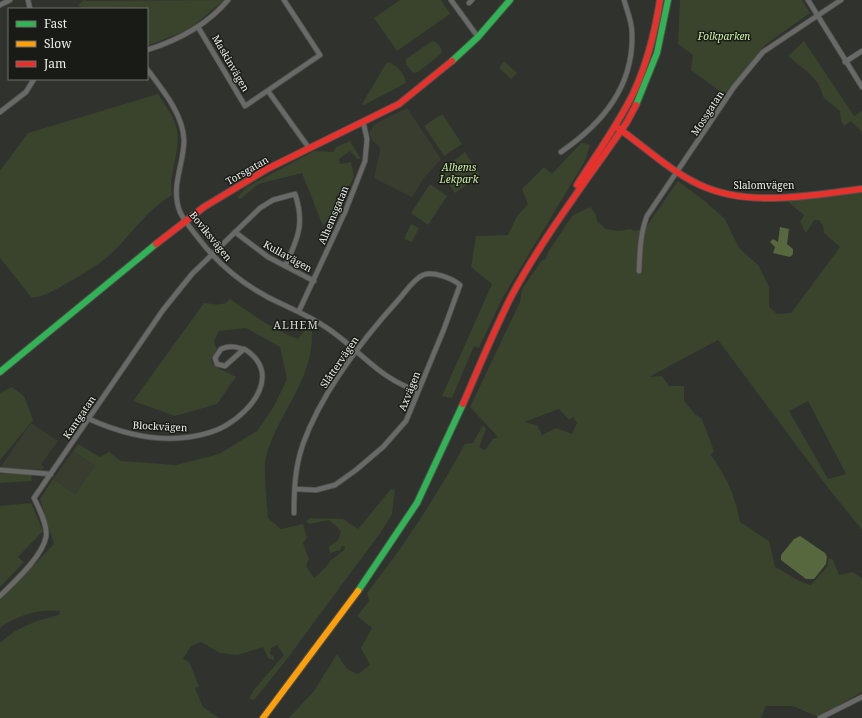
<svg xmlns="http://www.w3.org/2000/svg" width="862" height="718" viewBox="0 0 862 718" font-family="'Noto Serif',serif">
  <style>
    .built { fill: #383d30 }
    .green { fill: #3a432c; fill-rule: evenodd }
    .water { fill: #57683f }
    .lines { fill: none; stroke-linecap: round; stroke-linejoin: round }
    .street-casing { stroke: #4e504c; stroke-width: 6 }
    .fast-casing { stroke: #4e504c; stroke-width: 8 }
    .slow-casing { stroke: #4e504c; stroke-width: 8 }
    .jam-casing { stroke: #4e504c; stroke-width: 8 }
    .street { stroke: #696968; stroke-width: 4.5 }
    .fast { stroke: #30b455; stroke-width: 6 }
    .slow { stroke: #ff9f0a; stroke-width: 6 }
    .jam { stroke: #e5322d; stroke-width: 6 }
    .labels { text-anchor: middle; dominant-baseline: central; stroke-width: 3; stroke-linejoin: round; paint-order: stroke }
    .park-label { font-size: 10px; font-style: italic; fill: #d2f1a9; stroke: #191b17 }
    .street-label { font-size: 10px; fill: #edf0ea; stroke: #191b17 }
    .neighbourhood-label { font-size: 11px; letter-spacing: 1px; fill: #d6dbd0; stroke: #191b17 }
  </style>
  <rect width="100%" height="100%" fill="#30322d"/>
  <!-- built -->
  <g class="built">
    <polygon points="407,108 441,159 424,178 412,197 374,178 380,151 379,146 373,141 369,133 374,125 384,119"/>
    <polygon points="31,423 58,441 41,464 44,467 41,471 38,468 36,472 0,468"/>
    <polygon points="73,451 95,466 75,494 53,479"/>
  </g>
  <!-- green -->
  <g class="green">
    <polygon points="84,0 89,1 224,0 188,30 147,46 147,9 83,9 78,5"/>
    <polygon points="400,0 441,0 450,14 397,51 374,18"/>
    <polygon points="680,0 802,0 810,13 765,45 725,95 691,70 693,55 678,44"/>
    <path d="M432 41C438 42 443 48 441 54L418 72 413 73 406 64V59Z"/>
    <polygon points="804,41 854,116 862,111 862,132 851,121 844,126 841,121 840,111 824,98 818,83 809,73 788,56"/>
    <polygon points="504,61 517,73 511,79 499,68"/>
    <path d="M387 62C397 65 405 73 406 83L364 105 362 104Z"/>
    <path d="M158 94C165 105 175 118 177 130 181 152 168 174 172 195 148 209 133 232 114 251 100 264 85 273 69 282 57 289 45 296 32 298L0 258V171L28 133Z"/>
    <polygon points="442,114 462,144 444,156 424,126"/>
    <polygon points="350,141 361,159 357,159 350,151 339,159 340,164 351,162 354,177 340,204 323,226 302,173 258,184 241,199 237,197 247,187 314,151 333,152 336,147"/>
    <polygon points="581,143 585,143 590,145 585,161 503,297 479,348 474,346 452,398 442,396 492,284 471,267 476,236 508,235 517,216 528,204 522,189 544,167 552,174"/>
    <polygon points="465,152 480,175 455,193 440,171"/>
    <path d="M678 181 706 202 725 219 739 248 759 266 769 287V307L777 314 791 313 840 247 824 233 823 226 819 220H814L806 233 800 222 804 215 781 196 862 189V530L829 489 718 340 649 377 662 376 669 386H684V401L695 414 702 419 714 451 711 455C728 480 734 492 740 522L769 541 775 567C788 573 797 582 811 585L827 567 829 558 833 560 839 575 853 572 862 578V692L818 717 793 706H766L761 718H289L314 691 337 654 347 669 358 674 370 665 361 648 372 628 357 616 369 601 367 593C404 546 436 497 465 444L473 443 483 425 486 429 479 447 485 450 493 439 498 437 470 407 520 302 522 289 542 260H545L548 252 572 216 590 207 596 214 597 221 606 229 618 231 630 229 636 231 646 227ZM808 401 846 474 828 479 789 411ZM559 409 569 420 573 417 577 423 572 434 556 428 542 435 537 425 524 422Z"/>
    <polygon points="430,184 447,196 428,225 411,213"/>
    <polygon points="411,224 419,228 412,242 404,239"/>
    <path d="M230 299C253 315 271 328 298 339L307 327 312 331C314 380 278 412 266 457 263 466 267 505 268 518L281 529 303 524 307 538 303 543 309 559 306 566 314 578 325 568 330 561 344 550 345 546H342L340 550 330 553 329 547 338 540 341 531 329 520 310 524 306 521 310 518 343 519 358 529 391 489 395 490 392 514 381 532 284 663 254 700 249 699 253 691 284 655 277 645 271 648 270 654 274 656V660L268 658 263 647 237 655 220 653 201 642 191 646 183 659 189 662 199 686 195 688 203 707 219 718H0V643C16 627 38 620 59 615L60 611C38 609 18 615 0 628V600L54 544 40 499 53 479 75 494 95 466 73 451 78 444 100 457 109 452 121 461 176 465 219 454 257 431 274 406 287 379 280 347 246 328 219 331 214 342 217 349 211 359 213 365 236 377 217 404 175 416 133 401 204 303C214 304 223 307 230 299Z"/>
    <polygon points="12,387 24,396 33,420 0,460 0,393"/>
    <polygon points="12,473 31,474 32,481 0,483 0,474"/>
    <polygon points="31,503 43,531 18,557 24,562 0,587 0,506"/>
  </g>
  <!-- water -->
  <g class="water">
    <polygon points="780,227 789,229 787,244 793,249 793,254 790,257 773,253 775,247 770,242 773,239 778,242"/>
    <polygon points="800,536 825,553 827,557 826,564 814,579 806,579 781,560 781,555 794,539"/>
  </g>
  <g class="lines">
    <defs>
      <g id="street">
        <polyline points="28,0 30,9"/>
        <polyline points="451,0 478,37"/>
        <polyline points="808,0 862,87"/>
        <polyline points="469,3 472,0"/>
        <polyline points="0,5 10,0"/>
        <polyline points="198,27 245,106 320,55 284,0"/>
        <path d="M147 50C179 40 207 25 228 0"/>
        <polyline points="845,62 862,51"/>
        <path d="M147 69C162 89 183 114 184 140 184 165 170 186 180 212 184 221 193 231 199 239 222 269 250 290 284 305 299 312 313 318 327 328 359 349 379 379 418 391"/>
        <polyline points="268,91 309,148"/>
        <polyline points="0,112 26,92 34,79"/>
        <path d="M561 152C603 123 634 86 632 33 632 22 627 10 624 0"/>
        <polyline points="235,232 268,257 314,281"/>
        <path d="M639 271C640 252 640 234 647 216L734 87 763 52 841 0"/>
        <polyline points="299,311 345,212 365,161 367,139 363,121"/>
        <path d="M89 419C120 433 156 442 190 437 202 435 215 432 225 426 253 410 281 374 246 350 237 347 230 345 221 349L215 358 217 364 225 366 244 349"/>
        <polyline points="0,470 51,474"/>
        <path d="M294 513C294 489 295 467 303 444 322 391 362 340 400 298 406 291 414 279 423 275 433 271 452 278 460 285L444 329 406 421 383 447 356 470 335 485 316 490 295 489"/>
        <path d="M0 596C14 582 42 557 46 537 48 526 39 508 34 498L163 310 192 274 260 208 273 200 295 194C305 223 298 239 285 266"/>
        <polyline points="820,718 862,697"/>
      </g>
      <g id="fast">
        <polyline points="452,61 478,37 510,0"/>
        <polyline points="636,105 657,53 668,0"/>
        <polyline points="0,372 156,244"/>
        <polyline points="358,591 417,503 463,404"/>
      </g>
      <polyline id="slow" points="263,718 358,591"/>
      <g id="jam">
        <path d="M618 128C645 147 670 171 700 185 750 208 810 195 862 189"/>
        <path d="M577 185C596 155 617 126 633 94 647 64 655 32 660 0"/>
        <polyline points="156,244 204,207 267,169 399,104 452,61"/>
        <path d="M463 404C479 367 494 330 512 295 545 234 588 179 627 122L636 105"/>
      </g>
    </defs>
    <!-- street casing -->
    <use href="#street" class="street-casing"/>
    <!-- fast casing -->
    <use href="#fast" class="fast-casing"/>
    <!-- slow casing -->
    <use href="#slow" class="slow-casing"/>
    <!-- jam casing -->
    <use href="#jam" class="jam-casing"/>
    <!-- street -->
    <use href="#street" class="street"/>
    <!-- fast -->
    <use href="#fast" class="fast"/>
    <!-- slow -->
    <use href="#slow" class="slow"/>
    <!-- jam -->
    <use href="#jam" class="jam"/>
  </g>
  <g class="labels">
    <!-- park labels -->
    <g class="park-label">
      <text x="724" y="36">Folkparken</text>
      <text x="459" y="167">Alhems<tspan x="459" dy="12">Lekpark</tspan></text>
    </g>
    <!-- street labels -->
    <g class="street-label">
      <text transform="translate(231 63) rotate(60)">Maskinvägen</text>
      <text transform="translate(707 113) rotate(-57)">Mossgatan</text>
      <text transform="translate(247 170) rotate(-30)">Torsgatan</text>
      <text x="764" y="185">Slalomvägen</text>
      <text transform="translate(333 215) rotate(-67)">Alhemsgatan</text>
      <text transform="translate(211 236) rotate(51)">Boviksvägen</text>
      <text transform="translate(288 256) rotate(29)">Kullavägen</text>
      <text transform="translate(339 362) rotate(-56)">Slåttervägen</text>
      <text transform="translate(409 391) rotate(-68)">Axvägen</text>
      <text transform="translate(79 417) rotate(-56)">Kantgatan</text>
      <text transform="translate(160 426) rotate(3)">Blockvägen</text>
    </g>
    <!-- neighbourhood labels -->
    <g class="neighbourhood-label">
      <text x="296" y="324">ALHEM</text>
    </g>
  </g>
  <!-- legend -->
  <rect x="8" y="8" width="140" height="72" fill="#191b17" stroke="#6e706b"/>
  <rect x="16" y="21" width="20" height="6" fill="#30b455" stroke="#6e706b"/>
  <text x="44" y="28" font-size="12" fill="#edf0ea">Fast</text>
  <rect x="16" y="41" width="20" height="6" fill="#ff9f0a" stroke="#6e706b"/>
  <text x="44" y="48" font-size="12" fill="#edf0ea">Slow</text>
  <rect x="16" y="61" width="20" height="6" fill="#e5322d" stroke="#6e706b"/>
  <text x="44" y="68" font-size="12" fill="#edf0ea">Jam</text>
</svg>
